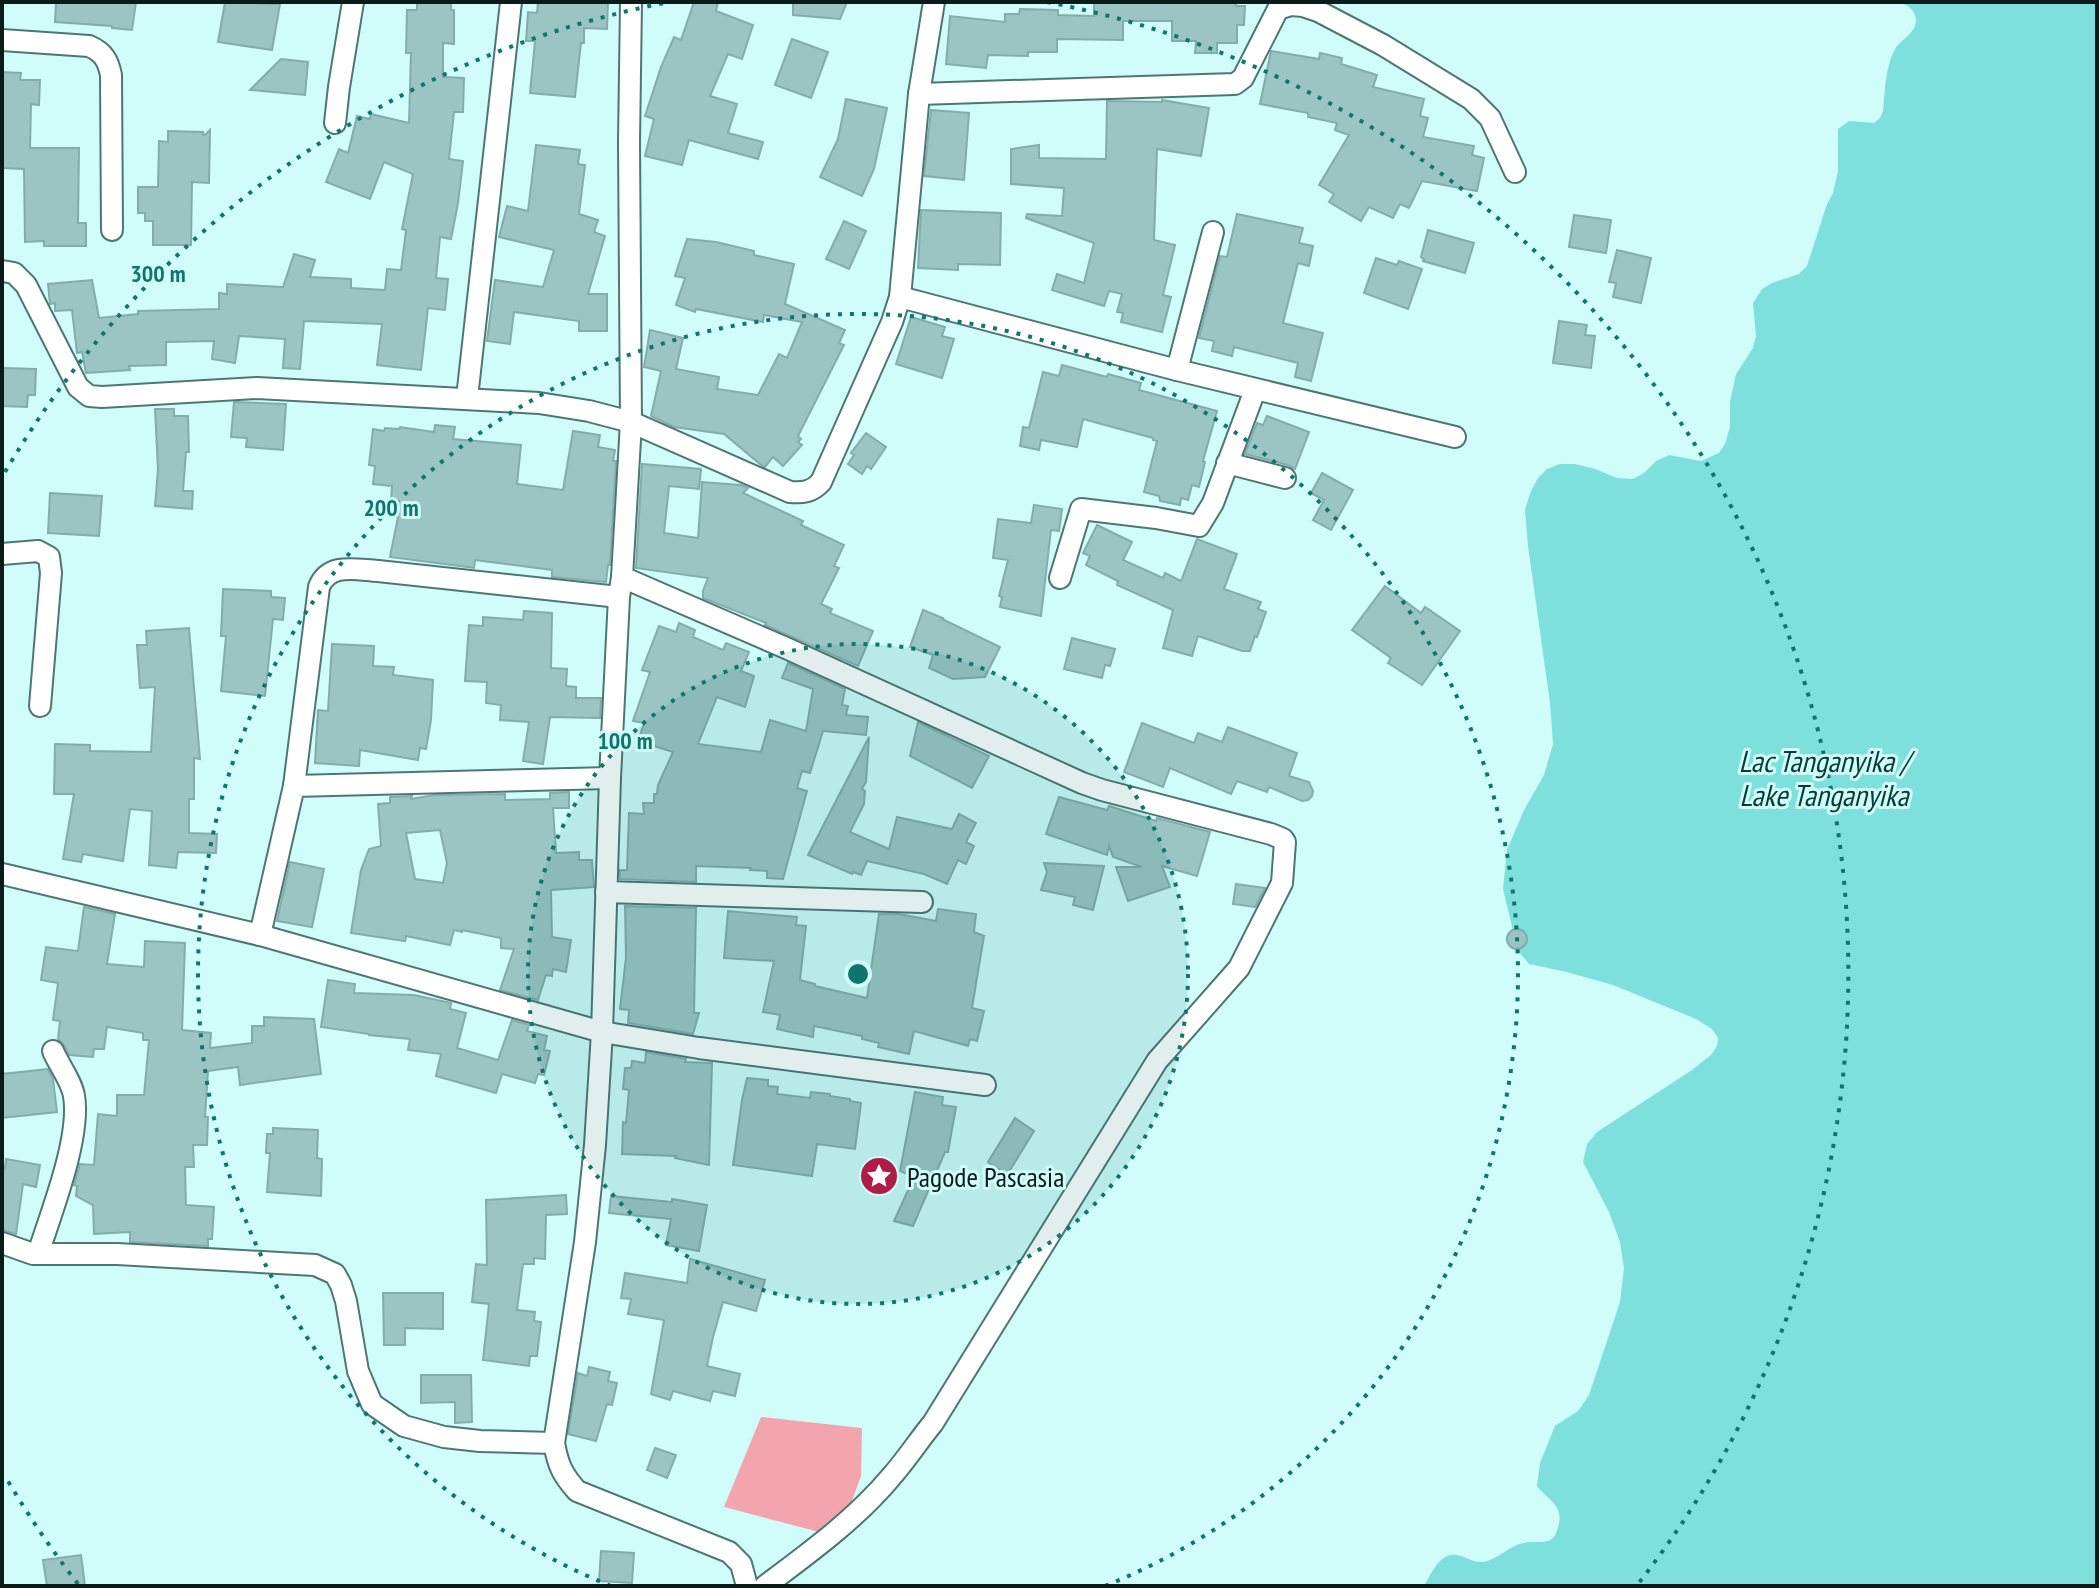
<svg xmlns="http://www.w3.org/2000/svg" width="2099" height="1588" viewBox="0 0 2099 1588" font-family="'PT Sans Narrow',sans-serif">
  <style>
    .forest { fill: #f3a5ae }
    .water { fill: #7ee0dc }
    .building { fill: #9bc5c3; stroke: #83acaa; stroke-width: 2; fill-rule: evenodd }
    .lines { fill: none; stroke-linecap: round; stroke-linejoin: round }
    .minor-casing { stroke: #4d7674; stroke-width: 24 }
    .minor { stroke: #fff; stroke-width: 20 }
    .ring { fill: none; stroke: #0f766e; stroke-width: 4; stroke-dasharray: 4 8 }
    .labels { text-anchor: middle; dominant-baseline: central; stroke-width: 6; stroke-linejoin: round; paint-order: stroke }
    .poi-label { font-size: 28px; fill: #0a1b1a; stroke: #d0fcf9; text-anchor: start }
    .water-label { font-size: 30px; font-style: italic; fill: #0a3a39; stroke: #d0fcf9 }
    .centre { fill: #0f766e; stroke: #d0fcf9; stroke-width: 4 }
    .ring-label { font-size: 24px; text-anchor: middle; font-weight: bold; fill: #0f766e; stroke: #d0fcf9; stroke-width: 6; stroke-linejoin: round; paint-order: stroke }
  </style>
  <rect width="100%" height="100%" fill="#d0fcf9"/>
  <!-- forest -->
  <polygon class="forest" points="761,1417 862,1428 861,1476 849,1509 819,1532 724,1507"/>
  <!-- water -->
  <path class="water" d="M1900 2H2097V1586H1424C1430 1576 1436 1561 1447 1556 1460 1551 1470 1563 1483 1562 1497 1560 1509 1546 1523 1543 1531 1541 1540 1543 1548 1541 1555 1539 1556 1533 1558 1527 1565 1506 1548 1500 1537 1486L1540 1463 1555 1426 1578 1411 1589 1395 1620 1302 1624 1268 1620 1242 1609 1212 1583 1162 1587 1144 1597 1132 1692 1070 1711 1055 1717 1046 1718 1038 1712 1029 1696 1019 1613 985 1567 972 1529 964 1518 951 1503 889 1507 850 1524 810 1544 775 1553 744 1550 703 1528 546 1525 509 1531 491 1538 478 1547 469 1560 464H1575L1595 469 1617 478 1633 479 1644 473 1656 461 1669 455 1701 461 1719 453 1725 444 1730 427V402L1736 374 1753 348 1756 336 1753 303 1762 289 1772 283 1799 274 1807 266 1827 204 1833 193 1838 171V129L1849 121 1874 123 1880 118 1883 111C1885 91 1885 68 1895 49 1901 39 1917 33 1916 19 1915 10 1907 5 1900 2Z"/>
  <!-- building -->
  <g class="building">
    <polygon points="56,2 136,2 132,30 112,28 112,26 55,22"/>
    <polygon points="225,2 280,4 272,50 218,42"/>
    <polygon points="417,2 451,2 451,10 454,10 454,44 443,43 443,77 464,78 463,112 454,112 449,159 463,161 458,203 451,239 440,237 436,278 448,279 445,310 428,308 421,370 377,365 382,324 304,321 300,369 283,368 285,339 239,336 235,363 212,359 214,341 166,342 166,365 129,366 130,370 86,373 82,352 77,353 72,310 55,311 55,303 50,304 48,284 92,280 99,318 138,314 138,311 219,309 219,293 227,294 227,284 283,287 294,254 315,260 310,277 351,279 351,288 385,290 387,269 401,270 406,230 402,229 413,174 384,162 370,199 326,182 339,149 348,153 357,116 370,119 371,114 409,123 411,53 406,53 407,10 417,10"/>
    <polygon points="538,2 608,2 607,29 584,28 584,43 581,43 575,97 530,93 535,41 526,41 528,12 537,13"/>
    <polygon points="694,2 718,2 716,11 753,25 742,59 728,54 710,96 737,104 728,133 763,142 758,159 689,140 682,165 645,156 654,119 645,116 661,67 674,37 681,40"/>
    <polygon points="793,2 847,2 840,19 793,15"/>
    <polygon points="1094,2 1236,2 1236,6 1245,6 1244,25 1237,25 1237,43 1217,43 1217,53 1195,53 1196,41 1172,41 1172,21 1123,21 1123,40 1057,39 1057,52 1028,52 1028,56 988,55 986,68 946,64 950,16 1005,22 1005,14 1019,14 1020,9 1058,10 1058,15 1094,16"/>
    <polygon points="792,39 828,52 811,98 775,85"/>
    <polygon points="1271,51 1319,59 1320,53 1342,58 1341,64 1377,75 1373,87 1424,99 1420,116 1428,118 1423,137 1474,146 1472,155 1484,158 1477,191 1422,181 1409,208 1400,204 1393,218 1369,207 1361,221 1329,202 1334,194 1319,185 1349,135 1335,130 1337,123 1308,117 1308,113 1260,104"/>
    <polygon points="281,59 308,62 305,95 250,90"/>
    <polygon points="2,72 21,73 20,80 40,80 39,105 31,104 30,148 79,148 78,223 86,223 86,246 44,246 44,241 25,242 24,169 2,168"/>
    <polygon points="846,99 887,108 874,169 862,196 820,177 838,139"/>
    <polygon points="1162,100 1209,108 1201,156 1157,149 1154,240 1175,245 1163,295 1171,297 1162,332 1121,322 1123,313 1117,312 1122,294 1109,291 1104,306 1052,290 1057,274 1084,283 1094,243 1026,218 1027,214 1062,216 1064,188 1011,184 1011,149 1039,145 1039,158 1106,159 1107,101 1162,102"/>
    <polygon points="931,110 969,113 964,180 924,176"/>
    <polygon points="210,130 209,183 192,182 191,245 153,245 153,221 145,221 145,213 138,213 138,187 158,187 159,141 168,142 168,131 203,132 203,135 205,135"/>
    <polygon points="536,145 580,150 578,164 585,165 579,214 598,220 594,232 605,236 588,294 607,294 607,331 579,331 579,321 514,312 510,344 487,341 495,280 543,287 554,250 499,237 507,206 528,211"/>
    <polygon points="921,210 1001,213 1000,265 958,264 958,270 918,268"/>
    <polygon points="1237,214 1303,228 1299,243 1313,246 1309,266 1298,263 1283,323 1323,333 1311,381 1295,377 1298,363 1234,347 1232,356 1212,351 1214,341 1199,338 1220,256 1227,257"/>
    <polygon points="1574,215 1611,220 1606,253 1569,247"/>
    <polygon points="844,221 866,231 849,269 826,259"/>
    <polygon points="1428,230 1474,243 1465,273 1423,261 1424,259 1421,257"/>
    <polygon points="687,239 716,242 754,251 754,255 794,264 785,304 845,330 839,343 844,345 798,436 801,439 798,442 802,445 783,466 773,457 765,467 761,465 724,434 674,427 651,416 661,371 644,367 650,330 683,338 676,369 719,377 717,389 758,395 779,354 787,358 802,322 764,315 763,322 696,309 695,312 676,305 685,278 675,276"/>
    <polygon points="1617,250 1651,258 1641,303 1613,297 1616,283 1609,282"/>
    <polygon points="1376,258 1397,265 1399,261 1422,269 1408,309 1364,293"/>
    <polygon points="911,317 945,327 942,336 954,339 942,378 896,364"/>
    <polygon points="1559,321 1587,325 1585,335 1595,336 1591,368 1553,363"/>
    <polygon points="1062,365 1107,377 1108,374 1141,383 1139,390 1217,411 1203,461 1205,462 1199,487 1192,485 1188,500 1181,498 1180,505 1160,501 1159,496 1144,492 1157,441 1153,440 1153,438 1083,419 1077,447 1041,440 1039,450 1020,446 1023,427 1029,428 1043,372 1059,376"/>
    <polygon points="2,368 36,369 35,395 28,395 27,407 2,406"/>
    <polygon points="234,402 286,404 283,450 246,447 247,438 231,437"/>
    <polygon points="155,409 174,409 174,416 188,416 189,452 186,452 183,491 193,491 192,509 155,506 158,469"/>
    <polygon points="1267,416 1309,432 1295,469 1288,465 1245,454 1257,423 1263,425"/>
    <polygon points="435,425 455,427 453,439 521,445 517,484 563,490 573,431 600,435 598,447 615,450 613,461 616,461 610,565 608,565 606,582 552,577 552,570 475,560 474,568 390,557 398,517 390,517 392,486 373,484 375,466 369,465 373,429 384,431 385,428 399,429 400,427 434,432"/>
    <polygon points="866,433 886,447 871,469 867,466 862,474 848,464 854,455 851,453"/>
    <polygon points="642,464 701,469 699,489 669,486 664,533 698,538 702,482 741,485 748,488 743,493 803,521 801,525 844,545 834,566 839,568 821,604 832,609 830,613 873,631 858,666 765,625 766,623 703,598 703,591 708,578 636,568"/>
    <polygon points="1322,473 1353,490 1331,530 1313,520 1324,500 1311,493"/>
    <polygon points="50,493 102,496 99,536 48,533"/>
    <polygon points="1034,505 1062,509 1059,531 1051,530 1041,616 1000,607 1002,597 999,596 1008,560 993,558 998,519 1031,523"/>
    <polygon points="1097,525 1132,542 1123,560 1163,578 1165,573 1181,581 1197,539 1237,554 1224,589 1261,602 1258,609 1266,612 1257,637 1255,636 1250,651 1242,651 1198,636 1192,656 1163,648 1173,610 1117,585 1118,581 1086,565 1090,556 1083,553"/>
    <polygon points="1385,586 1421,613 1425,607 1460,631 1422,685 1388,663 1391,658 1352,630"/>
    <polygon points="223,589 271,591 271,597 285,598 283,620 273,619 265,696 221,691 226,636 221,636"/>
    <polygon points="923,610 943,618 942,619 1000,647 985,677 953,679 929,668 933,655 910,647"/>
    <polygon points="524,611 552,613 551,668 567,669 566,686 576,687 576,698 601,698 600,718 550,717 543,764 523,761 529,722 500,720 501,705 486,703 487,682 465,681 469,625 483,626 483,617 523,620"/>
    <polygon points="679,623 695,630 693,637 723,650 726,643 749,652 741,671 754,676 745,707 717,697 698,744 761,752 770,720 806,731 813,689 782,678 788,663 845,689 842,705 848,706 846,715 868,717 866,735 823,731 810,773 802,771 797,788 807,791 783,879 767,878 767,871 750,870 751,868 696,866 696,882 620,879 620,870 627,870 629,813 644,814 643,803 654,803 654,794 657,794 658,785 673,752 638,741 644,723 633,721 650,672 642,670 659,626 676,632"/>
    <polygon points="189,628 200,759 194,758 194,799 189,799 189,833 217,834 216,853 178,852 176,868 149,865 152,811 130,809 123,861 83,854 81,862 63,859 74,794 54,794 55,744 90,745 90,751 151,752 155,687 140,688 137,645 147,645 146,631"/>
    <polygon points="1072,638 1115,649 1110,666 1105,665 1102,678 1064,669"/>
    <polygon points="332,644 374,646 373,666 394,667 393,675 433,680 431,720 426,749 420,748 418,760 360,750 359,766 315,763 318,710 328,711"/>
    <polygon points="918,722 989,756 972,788 910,756"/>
    <polygon points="1142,723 1194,743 1198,733 1222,742 1228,727 1297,753 1289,776 1309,782 1313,791 1312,796 1308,800 1302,801 1269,787 1267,792 1237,781 1231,794 1170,768 1163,787 1124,772"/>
    <polygon points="869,737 866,782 862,789 865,791 864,804 850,832 889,849 897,817 952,829 959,814 976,823 966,842 974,846 966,864 958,860 947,884 924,874 867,861 861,875 853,872 852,874 808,855"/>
    <path d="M569 792V808H553L556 853 579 852V860H592L594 887 551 890 552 937 571 940 566 972 553 969 552 976 546 975 538 1000 500 990 514 949 501 948V938L462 930V932L454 930 450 945 406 936 405 941 351 933 361 870 369 849 381 846 378 804 390 803V797L412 796 411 799 434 795 505 794V800L550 799V793ZM440 830 447 863 443 883 415 879 406 833Z"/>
    <polygon points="1059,797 1107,810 1109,806 1156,821 1157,818 1210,832 1197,876 1162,866 1170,887 1128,901 1116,867 1142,867 1113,857 1109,846 1107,855 1046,834"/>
    <polygon points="290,862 324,869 312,927 277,921"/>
    <polygon points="1044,863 1104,866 1093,910 1073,905 1075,897 1041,890 1047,872"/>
    <polygon points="1236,884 1265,888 1255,907 1233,904"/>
    <polygon points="625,906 696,908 694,1013 699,1013 693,1034 628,1023 629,1010 620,1009 626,957"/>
    <polygon points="84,907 115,914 107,964 144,967 145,941 185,943 182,1030 211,1033 210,1048 252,1043 252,1026 264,1026 264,1017 314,1019 321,1074 240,1085 238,1067 208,1071 205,1117 208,1117 207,1145 193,1145 194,1167 185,1167 186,1205 214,1207 212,1239 208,1239 208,1246 130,1242 130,1232 94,1234 93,1205 76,1196 77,1186 74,1185 80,1164 94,1165 98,1114 117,1116 117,1095 144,1095 149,1040 143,1040 143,1033 107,1027 104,1049 94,1049 93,1057 69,1055 64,1045 58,1039 60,1021 53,1020 58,983 41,980 46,947 78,951"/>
    <polygon points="938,909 976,914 974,932 984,936 972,1008 984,1011 977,1041 970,1039 968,1046 914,1031 909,1054 878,1047 879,1043 862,1039 862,1036 814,1026 813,1037 777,1029 780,1015 763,1012 774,961 724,958 728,911 797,917 796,925 806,926 800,980 815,984 815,986 867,998 879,914 899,914 936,921"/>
    <circle cx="1517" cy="939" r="10"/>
    <polygon points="328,980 355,984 354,993 414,995 451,1003 450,1009 466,1013 457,1048 498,1060 512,1020 529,1025 527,1031 547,1036 544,1050 550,1051 544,1075 538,1074 535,1083 502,1074 496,1093 436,1076 441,1054 408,1050 410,1039 369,1035 369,1034 321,1027"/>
    <polygon points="646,1052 686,1059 685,1062 712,1063 709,1165 675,1158 676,1156 622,1154 623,1122 626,1123 629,1090 623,1089 625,1068 631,1068 632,1061 645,1063"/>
    <polygon points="48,1069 53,1079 57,1112 2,1118 2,1074"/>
    <polygon points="747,1078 768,1080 768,1086 778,1087 777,1094 810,1098 811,1092 830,1094 830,1096 850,1099 850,1101 861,1103 855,1149 817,1144 812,1176 733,1165 742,1100"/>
    <polygon points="915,1092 943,1097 942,1105 956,1107 948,1152 945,1152 913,1226 894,1221 914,1177 900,1171"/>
    <polygon points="1015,1118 1034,1131 1007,1175 988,1162"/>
    <polygon points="273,1128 318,1130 317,1158 322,1159 321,1196 267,1192 270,1153 266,1153 267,1134 273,1134"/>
    <polygon points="6,1159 40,1165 36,1187 23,1184 16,1234 2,1230 2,1167 5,1168"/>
    <polygon points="566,1195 567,1214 546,1215 545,1259 534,1258 534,1264 523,1264 517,1310 535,1312 534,1321 541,1322 537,1356 530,1356 529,1366 483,1360 489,1304 472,1302 476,1264 487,1265 486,1200"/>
    <polygon points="611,1196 672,1202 672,1199 707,1205 699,1251 666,1245 671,1219 609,1213"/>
    <polygon points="690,1259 765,1280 756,1311 723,1302 713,1337 707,1366 740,1374 735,1396 713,1391 710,1401 673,1391 670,1400 651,1394 664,1320 628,1314 631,1299 621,1298 625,1273 687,1283"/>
    <polygon points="383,1293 443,1293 443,1329 405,1328 405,1345 384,1345"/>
    <polygon points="589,1367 610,1372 608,1381 617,1383 612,1405 607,1404 596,1441 568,1434 578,1373 587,1376"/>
    <polygon points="421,1375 471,1375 472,1422 455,1423 455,1402 421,1403"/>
    <polygon points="655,1448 676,1455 667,1478 647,1470"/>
    <polygon points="601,1551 634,1553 632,1583 599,1581"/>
    <polygon points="81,1555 85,1586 47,1586 43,1560"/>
  </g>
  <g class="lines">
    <defs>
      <g id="minor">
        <path d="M631 2 629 142 631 422 622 577 619 597 610 778 602 1032 595 1145 585 1242 554 1443C558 1465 562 1474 577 1491L729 1552 741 1564 747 1586"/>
        <path d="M2 40 89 46C103 52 108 60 111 75L112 230"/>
        <polyline points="919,94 1235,84 1243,78 1278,9 1291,5 1303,6 1318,11 1383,45 1471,99 1490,118 1515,172"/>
        <polyline points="335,123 339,87 353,2"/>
        <path d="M2 271 14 273 26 285 78 387 89 396 102 397 257 388 539 403 589 411 631 422 790 492C803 493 812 492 821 482L892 322 900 297 919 94 934 2"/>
        <polyline points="900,297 1177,370 1455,437"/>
        <polyline points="1177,370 1213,232"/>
        <polyline points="467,398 511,2"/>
        <polyline points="1227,463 1285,478"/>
        <polyline points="2,554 38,551 49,557 51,573 40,706"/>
        <path d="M622 577 786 648 1082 783 1102 790 1271 834 1283 839 1285 842 1282 883 1239 968 1157 1061 933 1423C919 1440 906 1460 891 1477 856 1519 809 1553 765 1586"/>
        <polyline points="1060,578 1081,509 1156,518 1199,526 1213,503 1255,390"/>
        <path d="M294 786 319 587C329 562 356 570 378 571L619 597"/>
        <polyline points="2,874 260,935 602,1032 699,1048 985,1085"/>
        <polyline points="606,892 922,902"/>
        <polyline points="260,935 294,786 610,778"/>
        <polyline points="2,1243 33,1254 117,1254 315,1265 335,1274 341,1285 346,1301 358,1371 372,1404 404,1426 444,1437 480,1441 554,1443"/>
        <path d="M38 1254C51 1213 81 1138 74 1096 72 1082 59 1065 53 1051"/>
      </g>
    </defs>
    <!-- minor casing -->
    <use href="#minor" class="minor-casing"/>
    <!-- minor -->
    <use href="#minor" class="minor"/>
  </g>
  <!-- distance rings -->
  <circle cx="858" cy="974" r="330" fill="#0f766e" fill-opacity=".12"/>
  <g class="ring">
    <circle cx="858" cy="974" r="330"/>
    <path d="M611 1586A660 660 0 1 1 1105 1586"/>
    <path d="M78 1584A990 990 0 0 1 5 1476M5 472A990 990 0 0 1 669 2M1047 2A990 990 0 0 1 1638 1584"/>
  </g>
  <!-- icons -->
  <defs>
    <symbol id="sight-disc" viewBox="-11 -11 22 22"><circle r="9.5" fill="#af1c46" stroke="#d0fcf9"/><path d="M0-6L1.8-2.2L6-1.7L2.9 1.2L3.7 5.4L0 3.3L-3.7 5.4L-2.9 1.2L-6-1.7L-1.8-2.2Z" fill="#fff"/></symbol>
  </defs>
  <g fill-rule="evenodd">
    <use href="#sight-disc" x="857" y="1154" width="44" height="44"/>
  </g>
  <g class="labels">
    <!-- poi labels -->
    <g class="poi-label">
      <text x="907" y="1176">Pagode Pascasia</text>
    </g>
    <!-- water labels -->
    <g class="water-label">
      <text x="1824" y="760">Lac Tanganyika /<tspan x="1824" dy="34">Lake Tanganyika</tspan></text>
    </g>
  </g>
  <circle cx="858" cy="974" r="12" class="centre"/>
  <g class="ring-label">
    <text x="158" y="282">300 m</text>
    <text x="391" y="516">200 m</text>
    <text x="625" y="749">100 m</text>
  </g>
  <!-- border -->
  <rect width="2099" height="1588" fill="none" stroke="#0a1b1a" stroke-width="8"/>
</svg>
